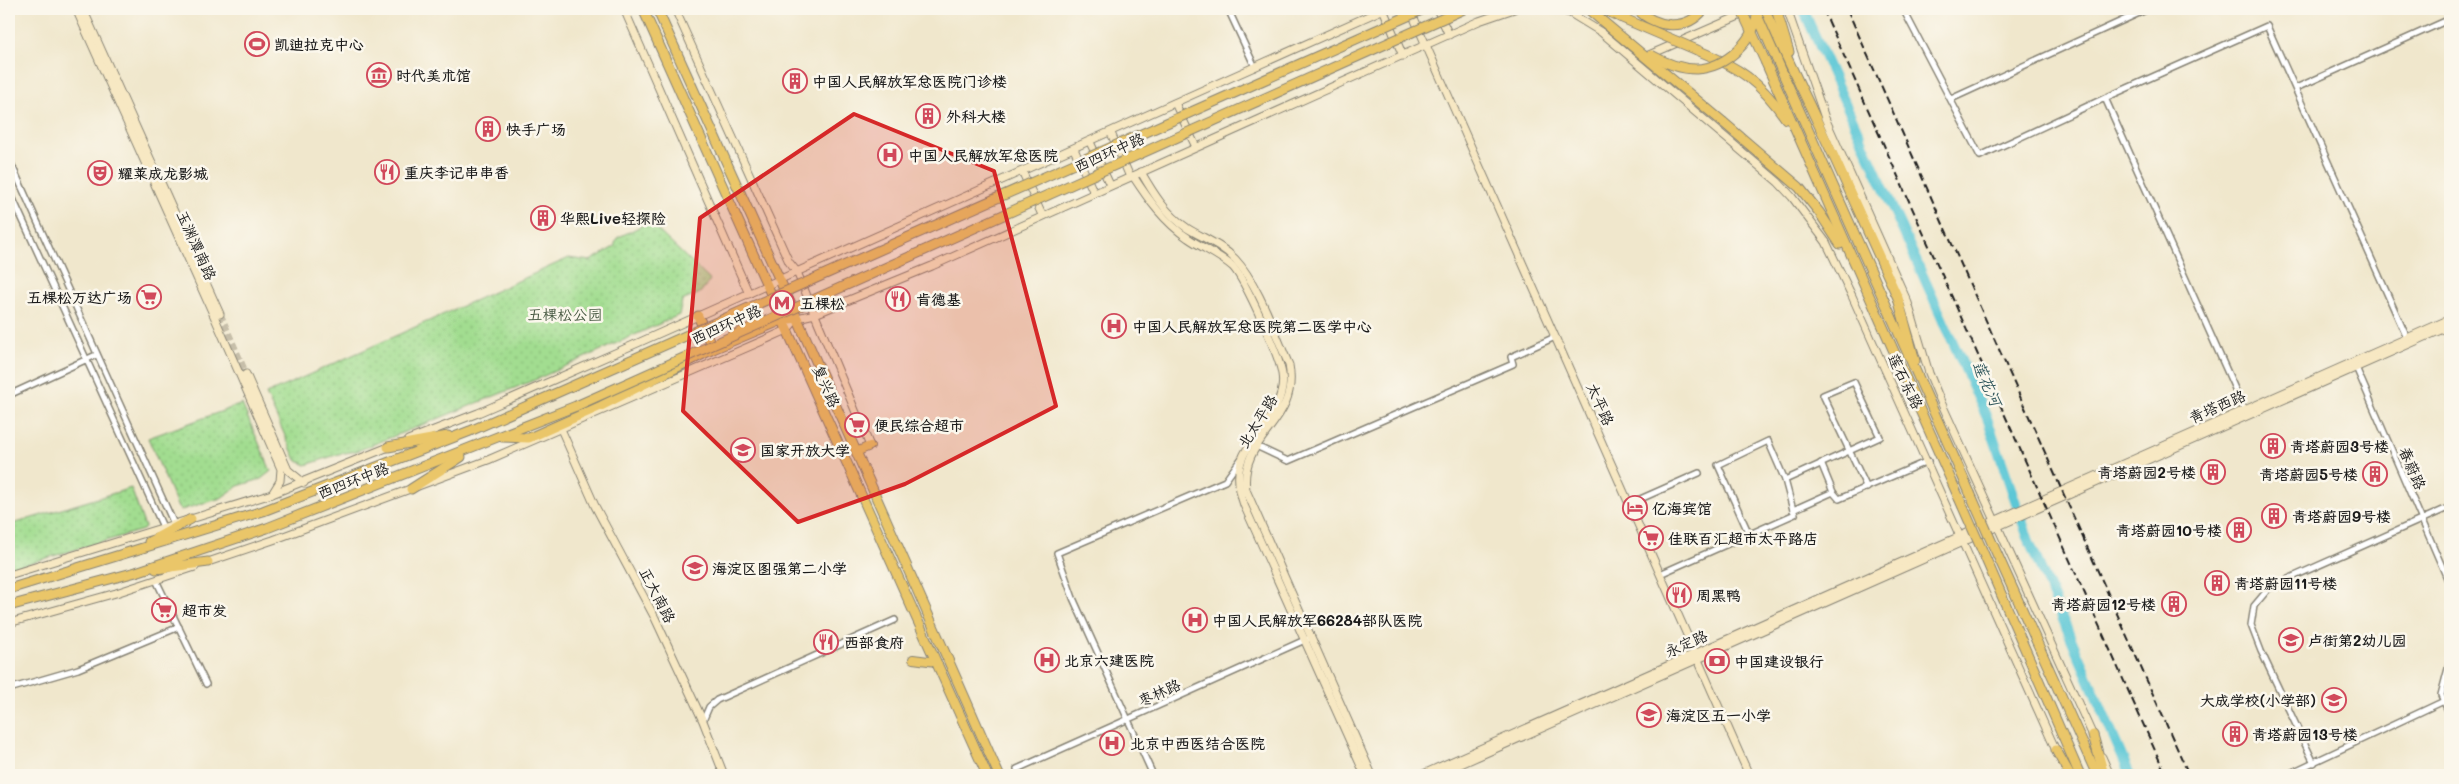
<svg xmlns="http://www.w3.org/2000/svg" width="2459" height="784" viewBox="0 0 2459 784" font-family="Mali,'LXGW WenKai TC',sans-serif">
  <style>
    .green { fill: url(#green-dots); stroke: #5f7c56 }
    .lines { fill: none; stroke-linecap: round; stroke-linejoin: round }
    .river { stroke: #5cc7d6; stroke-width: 10 }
    .secondary-tunnel { stroke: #c6bea9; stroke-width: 7; stroke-dasharray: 7 3.5; stroke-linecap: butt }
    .street-casing { stroke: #868274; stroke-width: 8 }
    .secondary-casing { stroke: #868274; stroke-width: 9 }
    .primary-casing { stroke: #868274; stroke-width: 10 }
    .highway-casing { stroke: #868274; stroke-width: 11 }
    .street { stroke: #fff; stroke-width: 5 }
    .secondary { stroke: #f7e8c3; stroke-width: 7 }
    .primary { stroke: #eac669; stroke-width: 8 }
    .highway { stroke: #eac669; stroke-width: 9 }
    .rail { stroke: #1c1c1c; stroke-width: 2; stroke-dasharray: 8 4; stroke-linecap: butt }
    .highway-bridge-casing { stroke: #868274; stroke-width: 11; stroke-linecap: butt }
    .highway-bridge { stroke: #eac669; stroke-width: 9 }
    .marked { fill: #d62828; fill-opacity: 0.2; stroke: #d62828; stroke-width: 4; stroke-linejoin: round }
    .labels { text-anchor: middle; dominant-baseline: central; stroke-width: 5; stroke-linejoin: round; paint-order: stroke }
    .poi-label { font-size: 15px; font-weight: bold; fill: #1c1c1c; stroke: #fbf7ec; text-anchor: start }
    .street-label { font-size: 15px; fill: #1c1c1c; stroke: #fbf7ec }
    .park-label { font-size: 15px; fill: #44563f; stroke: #fbf7ec }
    .water-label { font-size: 16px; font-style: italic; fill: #32585d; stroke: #fbf7ec }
  </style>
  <defs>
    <pattern id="green-dots" width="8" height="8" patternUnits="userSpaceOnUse" patternTransform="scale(1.25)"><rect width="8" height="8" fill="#a2dd90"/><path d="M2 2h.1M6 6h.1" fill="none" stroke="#8bbd7c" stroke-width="1.8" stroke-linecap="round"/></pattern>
  </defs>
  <rect width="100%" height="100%" fill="#fbf7ec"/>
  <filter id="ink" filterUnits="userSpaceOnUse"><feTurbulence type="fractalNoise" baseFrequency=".02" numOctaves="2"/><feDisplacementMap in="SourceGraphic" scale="10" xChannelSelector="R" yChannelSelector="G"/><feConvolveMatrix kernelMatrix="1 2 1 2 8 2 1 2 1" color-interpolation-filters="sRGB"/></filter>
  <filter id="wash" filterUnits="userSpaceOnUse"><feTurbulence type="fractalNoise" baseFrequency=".0096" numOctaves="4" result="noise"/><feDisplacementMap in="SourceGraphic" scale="20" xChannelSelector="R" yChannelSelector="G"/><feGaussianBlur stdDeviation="1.12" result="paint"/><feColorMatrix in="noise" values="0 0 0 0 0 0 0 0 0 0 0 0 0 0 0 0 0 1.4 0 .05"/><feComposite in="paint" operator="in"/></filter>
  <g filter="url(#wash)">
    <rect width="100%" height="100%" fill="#f0e7cc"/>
    <!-- green -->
    <g class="green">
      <polygon points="649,222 710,280 700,293 682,301 679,315 537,379 357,451 339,454 306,465 296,460 266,394 569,258 590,261 614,247 617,238"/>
      <polygon points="242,404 271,471 261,479 238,486 221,498 181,510 178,508 148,438"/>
      <polygon points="131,488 145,527 143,530 9,569 9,525"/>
    </g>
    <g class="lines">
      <!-- river -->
      <polyline class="river" points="1803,9 1987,418 2029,541 2130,775"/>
    </g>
  </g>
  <g filter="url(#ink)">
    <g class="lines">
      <!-- secondary-tunnel -->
      <polyline class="secondary-tunnel" points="220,314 246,374"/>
      <defs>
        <g id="street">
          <polyline points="1228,9 1255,67"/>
          <polyline points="1903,9 1980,156 2105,98"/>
          <polyline points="2296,88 2450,19"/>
          <polyline points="1951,99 2148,9"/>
          <polyline points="9,159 174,524"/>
          <polyline points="9,190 163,527"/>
          <polyline points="2355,365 2450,585"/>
          <polyline points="9,395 96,355"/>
          <polyline points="2244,409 2105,98 2267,26 2407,338"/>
          <polyline points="1254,445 1288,461 1513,364 1511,357 1555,337"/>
          <polyline points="1821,463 1833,492"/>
          <polyline points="1785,480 1880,437 1854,382 1823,395 1867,488"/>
          <polyline points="1629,504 1699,473"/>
          <polyline points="1749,534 1718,465 1768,441 1785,480 1793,510"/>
          <polyline points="1660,574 1795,514 1793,510 1833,492 1839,499 1928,461"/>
          <polyline points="156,580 206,684"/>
          <polyline points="2450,661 2441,695 2450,715"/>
          <polyline points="9,689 78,669 179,627"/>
          <polyline points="703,721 709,707 717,700 895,620"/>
          <polyline points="2314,763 2261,651 2251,625 2254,606 2270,587 2450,507"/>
          <polyline points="1017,769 1307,639"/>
          <polyline points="1153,775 1073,598 1057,553 1225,481 1241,459"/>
          <polyline points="2286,775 2444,701"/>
        </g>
        <g id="secondary">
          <polyline points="76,9 214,316 281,469 280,481 272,494"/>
          <polyline points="83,9 220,314"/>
          <polyline points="624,9 749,294"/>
          <polyline points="675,9 789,262 797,272 870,446"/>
          <polyline points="1383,9 1403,56"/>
          <polyline points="1410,9 1749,775"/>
          <polyline points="1437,9 1449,35"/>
          <polyline points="1555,9 1570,13 1601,32 1778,182 1792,197 1826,242 1852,296 2058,755"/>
          <polyline points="1787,9 1825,118 1908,303 1929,373 1941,402 2094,738"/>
          <polyline points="1649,55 1755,9"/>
          <polyline points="1175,103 1196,147"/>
          <polyline points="1111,133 1130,177"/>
          <polyline points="1090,142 1110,185"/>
          <polyline points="1074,149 1094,193"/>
          <path d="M1141 172C1153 193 1166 214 1187 228 1203 238 1222 245 1235 259 1258 283 1275 334 1289 365 1300 423 1239 435 1246 490L1372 775"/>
          <polyline points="1023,173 1042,215"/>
          <path d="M1133 176C1148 199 1164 222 1188 238 1202 248 1220 255 1233 267 1245 280 1279 355 1282 374 1283 380 1283 386 1281 393 1269 439 1223 446 1244 505L1365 775"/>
          <polyline points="246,374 288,470 304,483"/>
          <polyline points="561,429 595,506 655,618 703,721 724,775"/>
          <polyline points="408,440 478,413 640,342 1384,9"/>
          <polyline points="205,563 273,540 488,460 769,338 787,330 797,318 815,314 932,266 1479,21 1514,9"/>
          <polyline points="9,575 272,494 391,446"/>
          <polyline points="9,623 116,593 195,567"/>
          <polyline points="2102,757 2110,775"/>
          <polyline points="1421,775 2450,319"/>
          <polyline points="1436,775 2450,326"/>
        </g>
        <g id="primary">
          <polyline points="856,452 870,446"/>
          <polyline points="913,659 936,662"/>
        </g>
        <g id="highway">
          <polyline points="643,9 987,775"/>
          <polyline points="657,9 797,318 999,775"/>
          <polyline points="1603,9 1620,17"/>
          <path d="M1637 9C1656 28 1686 32 1704 9"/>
          <polyline points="1764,9 1835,159 1898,298 1915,361"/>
          <polyline points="1776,9 1789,52"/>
          <path d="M1697 50C1738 67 1760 81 1786 119"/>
          <polyline points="1776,58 1970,493"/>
          <polyline points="1766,63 1959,498"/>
          <polyline points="1723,122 1799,187 1819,212 1840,244"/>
          <polyline points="698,316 713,349"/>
          <polyline points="502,437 529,438 601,406 713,349 782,320 797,318"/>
          <polyline points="388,447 448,436"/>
          <polyline points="411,489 461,457"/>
          <polyline points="149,542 191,519"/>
          <polyline points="1993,545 2097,775"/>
          <polyline points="1982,550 2080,775"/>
          <polyline points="156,569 208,562"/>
          <polyline points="9,589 263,511 470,431 570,387"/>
          <polyline points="9,606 136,572 267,528 576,406"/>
          <polyline points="2093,735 2104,775"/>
          <polyline points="2056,750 2070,775"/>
        </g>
      </defs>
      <!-- street casing -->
      <use href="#street" class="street-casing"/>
      <!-- secondary casing -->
      <use href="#secondary" class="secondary-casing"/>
      <!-- primary casing -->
      <use href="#primary" class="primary-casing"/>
      <!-- highway casing -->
      <use href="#highway" class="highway-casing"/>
      <!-- street -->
      <use href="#street" class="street"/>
      <!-- secondary -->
      <use href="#secondary" class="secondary"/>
      <!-- primary -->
      <use href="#primary" class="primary"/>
      <!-- highway -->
      <use href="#highway" class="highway"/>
      <!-- rail -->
      <g class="rail">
        <polyline points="1823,9 2166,775"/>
        <polyline points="1847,9 2189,775"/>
      </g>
      <defs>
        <g id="highway-bridge">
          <polyline points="1588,9 1723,122"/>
          <polyline points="1741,9 1766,63"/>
          <polyline points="1757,15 1776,58"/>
          <polyline points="1620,17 1697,50"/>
          <path d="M1651 55C1665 63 1679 69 1696 69 1727 68 1756 39 1758 9"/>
          <polyline points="570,387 1424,9"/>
          <polyline points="576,406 1464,9"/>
          <polyline points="1970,493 1993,545"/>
          <polyline points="1959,498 1982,550"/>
        </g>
      </defs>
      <!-- highway-bridge casing -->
      <use href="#highway-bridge" class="highway-bridge-casing"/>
      <!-- highway-bridge -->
      <use href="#highway-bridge" class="highway-bridge"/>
    </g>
  </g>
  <!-- marked area -->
  <path class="marked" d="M854 114 994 171 1056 406 905 484 798 522 683 411 700 218Z"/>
  <!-- icons -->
  <defs>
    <symbol id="stadium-ring" viewBox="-11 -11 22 22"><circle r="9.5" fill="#fbf7ec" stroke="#d1495b" stroke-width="1.5"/><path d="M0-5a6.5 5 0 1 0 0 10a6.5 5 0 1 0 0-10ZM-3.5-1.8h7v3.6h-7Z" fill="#d1495b"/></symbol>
    <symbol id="museum-ring" viewBox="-11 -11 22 22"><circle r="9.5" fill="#fbf7ec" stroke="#d1495b" stroke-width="1.5"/><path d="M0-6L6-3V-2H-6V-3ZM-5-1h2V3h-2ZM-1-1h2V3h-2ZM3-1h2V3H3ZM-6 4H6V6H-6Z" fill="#d1495b"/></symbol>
    <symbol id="building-ring" viewBox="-11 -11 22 22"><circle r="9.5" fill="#fbf7ec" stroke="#d1495b" stroke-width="1.5"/><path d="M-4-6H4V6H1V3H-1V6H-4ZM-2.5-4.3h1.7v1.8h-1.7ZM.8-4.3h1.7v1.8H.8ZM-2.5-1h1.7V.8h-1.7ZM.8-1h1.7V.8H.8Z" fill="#d1495b"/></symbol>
    <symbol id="hospital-ring" viewBox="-11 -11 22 22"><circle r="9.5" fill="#fbf7ec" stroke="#d1495b" stroke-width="1.5"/><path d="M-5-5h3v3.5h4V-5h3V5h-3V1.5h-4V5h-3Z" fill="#d1495b"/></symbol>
    <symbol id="restaurant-ring" viewBox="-11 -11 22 22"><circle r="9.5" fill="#fbf7ec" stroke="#d1495b" stroke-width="1.5"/><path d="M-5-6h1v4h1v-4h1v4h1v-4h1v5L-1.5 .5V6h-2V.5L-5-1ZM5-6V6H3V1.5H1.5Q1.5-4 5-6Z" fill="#d1495b"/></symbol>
    <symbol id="theatre-ring" viewBox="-11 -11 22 22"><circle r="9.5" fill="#fbf7ec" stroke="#d1495b" stroke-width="1.5"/><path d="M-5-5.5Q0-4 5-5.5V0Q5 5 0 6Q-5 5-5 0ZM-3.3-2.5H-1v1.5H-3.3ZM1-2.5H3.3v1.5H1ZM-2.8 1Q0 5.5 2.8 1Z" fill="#d1495b"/></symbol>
    <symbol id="supermarket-ring" viewBox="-11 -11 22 22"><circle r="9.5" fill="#fbf7ec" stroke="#d1495b" stroke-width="1.5"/><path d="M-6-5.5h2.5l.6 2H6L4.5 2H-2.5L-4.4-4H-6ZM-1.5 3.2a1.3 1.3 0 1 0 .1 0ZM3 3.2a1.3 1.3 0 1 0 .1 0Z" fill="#d1495b"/></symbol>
    <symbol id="metro-ring" viewBox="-11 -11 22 22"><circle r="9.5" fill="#fbf7ec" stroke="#d1495b" stroke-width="1.5"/><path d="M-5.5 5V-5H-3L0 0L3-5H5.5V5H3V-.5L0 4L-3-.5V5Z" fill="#d1495b"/></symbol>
    <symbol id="university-ring" viewBox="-11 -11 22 22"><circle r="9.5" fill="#fbf7ec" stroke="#d1495b" stroke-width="1.5"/><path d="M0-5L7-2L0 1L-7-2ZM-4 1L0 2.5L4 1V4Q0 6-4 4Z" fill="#d1495b"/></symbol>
    <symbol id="hotel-ring" viewBox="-11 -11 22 22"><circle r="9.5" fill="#fbf7ec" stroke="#d1495b" stroke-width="1.5"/><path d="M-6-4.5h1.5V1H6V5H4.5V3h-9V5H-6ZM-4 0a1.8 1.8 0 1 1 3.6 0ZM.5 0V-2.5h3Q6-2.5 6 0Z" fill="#d1495b"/></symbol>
    <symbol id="school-ring" viewBox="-11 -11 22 22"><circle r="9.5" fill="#fbf7ec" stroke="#d1495b" stroke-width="1.5"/><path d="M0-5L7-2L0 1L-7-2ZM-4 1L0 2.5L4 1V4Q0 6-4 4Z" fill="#d1495b"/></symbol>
    <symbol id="bank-ring" viewBox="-11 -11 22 22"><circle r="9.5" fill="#fbf7ec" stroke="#d1495b" stroke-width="1.5"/><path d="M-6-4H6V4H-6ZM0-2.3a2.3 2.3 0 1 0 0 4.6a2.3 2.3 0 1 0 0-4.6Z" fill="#d1495b"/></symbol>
  </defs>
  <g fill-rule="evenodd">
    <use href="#stadium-ring" x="243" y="30" width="28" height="28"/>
    <use href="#museum-ring" x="365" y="61" width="28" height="28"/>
    <use href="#building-ring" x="781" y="67" width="28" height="28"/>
    <use href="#building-ring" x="914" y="102" width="28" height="28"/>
    <use href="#building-ring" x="474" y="115" width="28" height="28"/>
    <use href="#hospital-ring" x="876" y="141" width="28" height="28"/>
    <use href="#restaurant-ring" x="373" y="158" width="28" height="28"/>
    <use href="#theatre-ring" x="86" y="159" width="28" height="28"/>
    <use href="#building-ring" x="529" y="204" width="28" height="28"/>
    <use href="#supermarket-ring" x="135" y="283" width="28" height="28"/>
    <use href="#restaurant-ring" x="884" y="285" width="28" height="28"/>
    <use href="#metro-ring" x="768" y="289" width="28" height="28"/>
    <use href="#hospital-ring" x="1100" y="312" width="28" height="28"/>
    <use href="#supermarket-ring" x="843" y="411" width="28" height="28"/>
    <use href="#building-ring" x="2259" y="432" width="28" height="28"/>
    <use href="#university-ring" x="729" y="436" width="28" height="28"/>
    <use href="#building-ring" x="2199" y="458" width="28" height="28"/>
    <use href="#building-ring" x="2361" y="460" width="28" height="28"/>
    <use href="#hotel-ring" x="1621" y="494" width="28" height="28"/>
    <use href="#building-ring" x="2260" y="502" width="28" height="28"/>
    <use href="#building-ring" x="2225" y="516" width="28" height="28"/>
    <use href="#supermarket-ring" x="1637" y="524" width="28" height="28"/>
    <use href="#school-ring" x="681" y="554" width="28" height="28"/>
    <use href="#building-ring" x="2203" y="569" width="28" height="28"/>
    <use href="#restaurant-ring" x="1665" y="581" width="28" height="28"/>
    <use href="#building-ring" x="2160" y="590" width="28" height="28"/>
    <use href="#supermarket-ring" x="150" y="596" width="28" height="28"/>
    <use href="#hospital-ring" x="1181" y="606" width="28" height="28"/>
    <use href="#school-ring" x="2277" y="626" width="28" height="28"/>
    <use href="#restaurant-ring" x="812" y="628" width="28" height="28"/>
    <use href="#hospital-ring" x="1033" y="646" width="28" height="28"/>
    <use href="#bank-ring" x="1703" y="647" width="28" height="28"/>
    <use href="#school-ring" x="2320" y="686" width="28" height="28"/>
    <use href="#school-ring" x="1635" y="701" width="28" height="28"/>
    <use href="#building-ring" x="2221" y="720" width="28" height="28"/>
    <use href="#hospital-ring" x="1098" y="729" width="28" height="28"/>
  </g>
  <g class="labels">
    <!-- poi labels -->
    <g class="poi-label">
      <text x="274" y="44">凯迪拉克中心</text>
      <text x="396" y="75">时代美术馆</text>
      <text x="812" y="81">中国人民解放军总医院门诊楼</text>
      <text x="946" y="116">外科大楼</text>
      <text x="506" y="129">快手广场</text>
      <text x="908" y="155">中国人民解放军总医院</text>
      <text x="404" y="172">重庆李记串串香</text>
      <text x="118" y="173">耀莱成龙影城</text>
      <text x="560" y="218">华熙Live轻探险</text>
      <text x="132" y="297" text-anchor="end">五棵松万达广场</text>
      <text x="916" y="299">肯德基</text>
      <text x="800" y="303">五棵松</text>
      <text x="1132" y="326">中国人民解放军总医院第二医学中心</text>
      <text x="874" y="425">便民综合超市</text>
      <text x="2290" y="446">青塔蔚园3号楼</text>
      <text x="760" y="450">国家开放大学</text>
      <text x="2196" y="472" text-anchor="end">青塔蔚园2号楼</text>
      <text x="2358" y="474" text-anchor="end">青塔蔚园5号楼</text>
      <text x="1652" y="508">亿海宾馆</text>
      <text x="2292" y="516">青塔蔚园9号楼</text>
      <text x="2222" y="530" text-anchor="end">青塔蔚园10号楼</text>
      <text x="1668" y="538">佳联百汇超市太平路店</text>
      <text x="712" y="568">海淀区图强第二小学</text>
      <text x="2234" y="583">青塔蔚园11号楼</text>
      <text x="1696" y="595">周黑鸭</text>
      <text x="2156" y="604" text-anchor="end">青塔蔚园12号楼</text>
      <text x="182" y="610">超市发</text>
      <text x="1212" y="620">中国人民解放军66284部队医院</text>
      <text x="2308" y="640">卢街第2幼儿园</text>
      <text x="844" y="642">西部食府</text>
      <text x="1064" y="660">北京六建医院</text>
      <text x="1734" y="661">中国建设银行</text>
      <text x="2316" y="700" text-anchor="end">大成学校(小学部)</text>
      <text x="1666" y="715">海淀区五一小学</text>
      <text x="2252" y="734">青塔蔚园13号楼</text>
      <text x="1130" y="743">北京中西医结合医院</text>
    </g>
    <!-- street labels -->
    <g class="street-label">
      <text transform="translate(1109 152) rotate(-24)">西四环中路</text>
      <text transform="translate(197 245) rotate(66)">玉渊潭南路</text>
      <text transform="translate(726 324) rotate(-24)">西四环中路</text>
      <text transform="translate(1906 381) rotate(64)">莲石东路</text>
      <text transform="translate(827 386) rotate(66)">复兴路</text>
      <text transform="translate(1601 404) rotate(66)">太平路</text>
      <text transform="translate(2217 406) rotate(-24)">青塔西路</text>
      <text transform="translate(1257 421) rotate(-58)">北太平路</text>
      <text transform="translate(2413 468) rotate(67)">春蔚路</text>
      <text transform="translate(353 480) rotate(-21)">西四环中路</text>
      <text transform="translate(658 595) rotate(63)">正大南路</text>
      <text transform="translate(1686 643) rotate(-24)">永定路</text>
      <text transform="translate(1159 692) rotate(-24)">枣林路</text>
    </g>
    <!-- park labels -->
    <g class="park-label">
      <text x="565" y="314">五棵松公园</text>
    </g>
    <!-- water labels -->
    <g class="water-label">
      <text transform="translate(1988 383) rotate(66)">莲花河</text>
    </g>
  </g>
  <!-- margin -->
  <rect width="2459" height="784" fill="none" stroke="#fbf7ec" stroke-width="30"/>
</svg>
